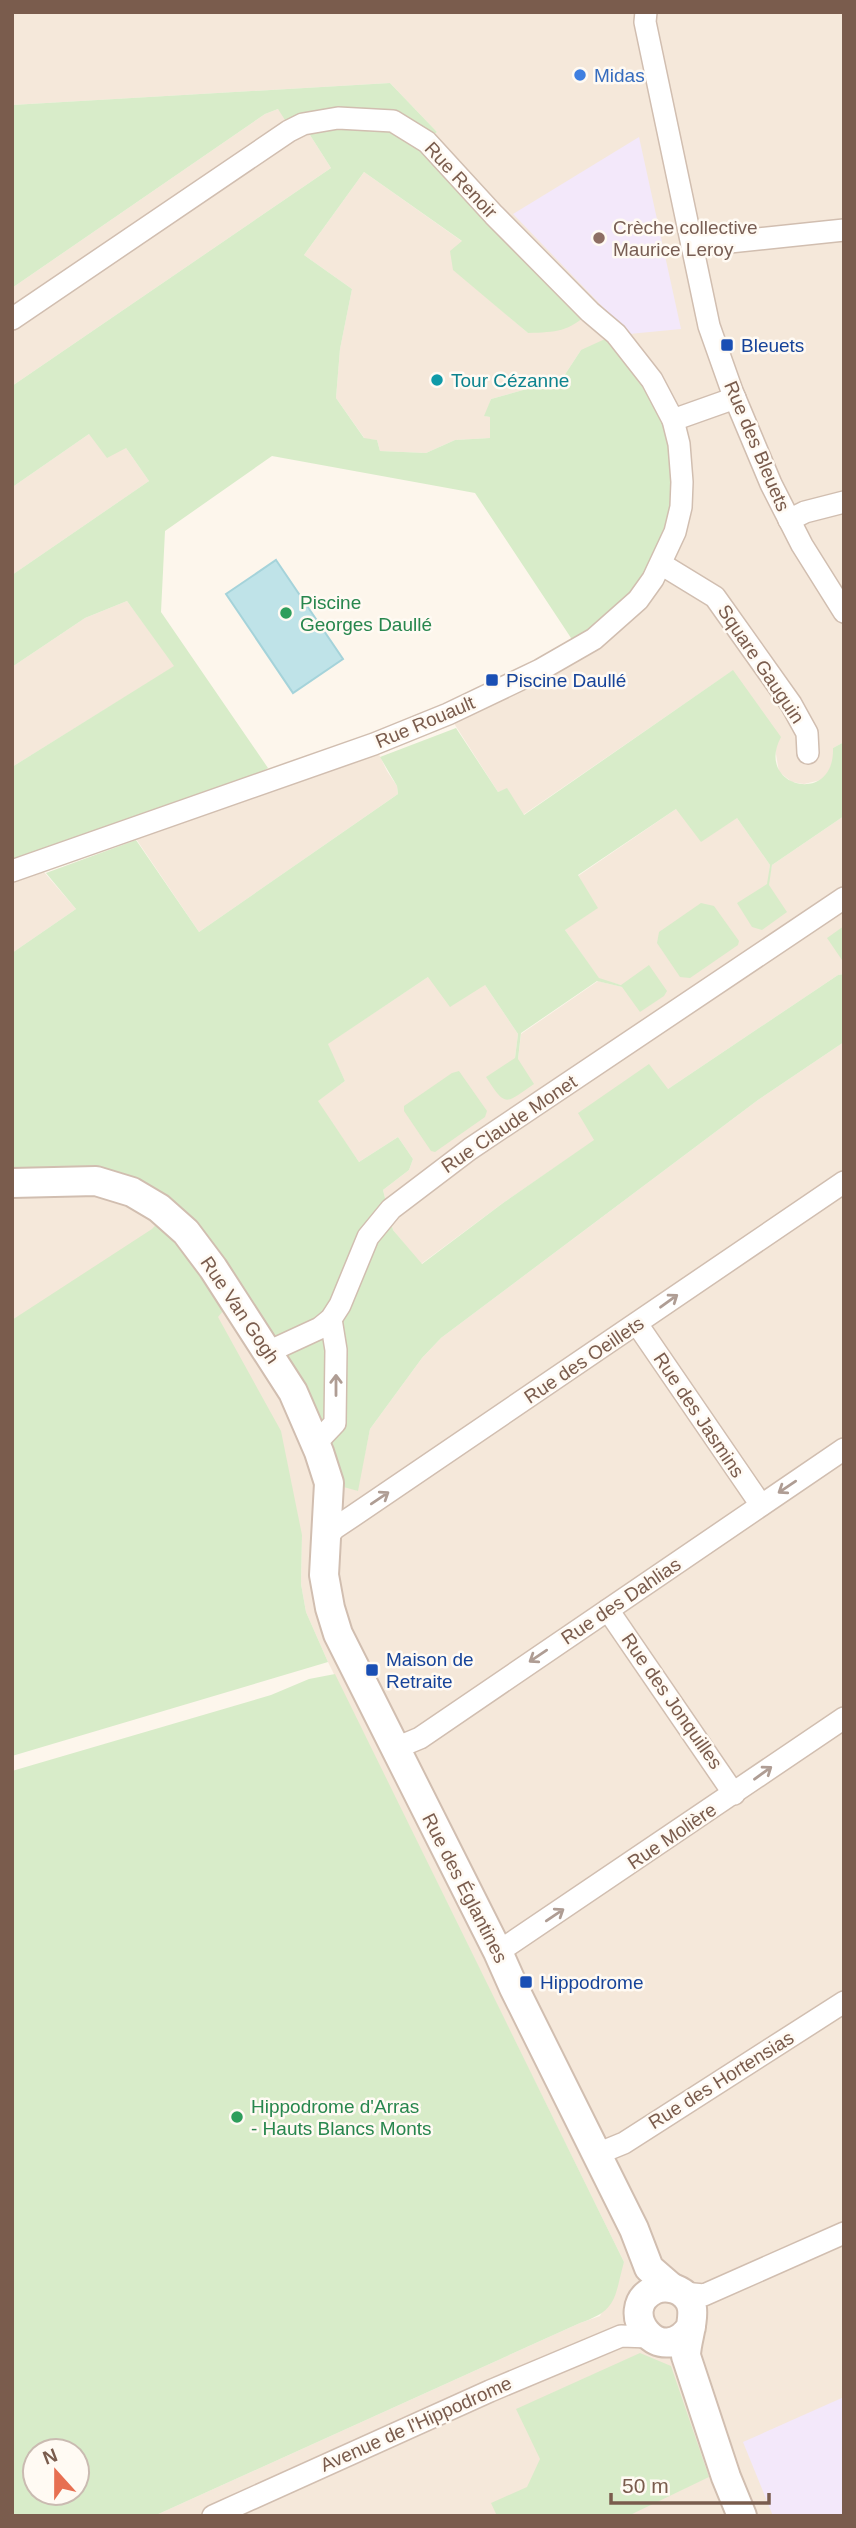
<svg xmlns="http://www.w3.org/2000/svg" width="856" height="2528" viewBox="0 0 856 2528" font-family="Helvetica,sans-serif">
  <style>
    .residential { fill: #f5e8da }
    .education { fill: #f3e8fa }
    .green { fill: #d8ecc9; fill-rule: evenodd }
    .water { fill: #bfe3e8; stroke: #a5d3da; stroke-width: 2 }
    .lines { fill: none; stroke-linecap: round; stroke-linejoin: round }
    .minor-casing { stroke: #d1beb0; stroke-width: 24 }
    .tertiary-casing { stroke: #d1beb0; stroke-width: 32 }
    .minor { stroke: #fff; stroke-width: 21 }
    .tertiary { stroke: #fff; stroke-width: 28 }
    .oneway { stroke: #af9d94 }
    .shop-dot { fill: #3f7fe0; stroke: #fffaf3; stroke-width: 2.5 }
    .education-dot { fill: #8d6e63; stroke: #fffaf3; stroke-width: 2.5 }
    .transit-dot { fill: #1a4fb4; stroke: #fffaf3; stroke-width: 2.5 }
    .culture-dot { fill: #0f9aa8; stroke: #fffaf3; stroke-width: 2.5 }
    .leisure-dot { fill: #2e9e5b; stroke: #fffaf3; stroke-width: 2.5 }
    .labels { text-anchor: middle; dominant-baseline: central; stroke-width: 5; stroke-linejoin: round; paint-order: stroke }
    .shop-label { font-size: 19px; fill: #366cbe; stroke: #fffaf3; text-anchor: start }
    .street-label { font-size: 19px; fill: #7a5c4d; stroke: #fffaf3 }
    .education-label { font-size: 19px; fill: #785e54; stroke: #fffaf3; text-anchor: start }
    .transit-label { font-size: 19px; fill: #164399; stroke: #fffaf3; text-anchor: start }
    .culture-label { font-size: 19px; fill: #0d838f; stroke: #fffaf3; text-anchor: start }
    .leisure-label { font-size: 19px; fill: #27864d; stroke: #fffaf3; text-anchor: start }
  </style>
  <rect width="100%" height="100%" fill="#fdf6ec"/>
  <!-- residential -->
  <g class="residential">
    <polygon points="12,12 844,12 844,742 833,748 833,761 828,773 821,780 804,784 792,782 779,772 775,748 732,671 523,815 507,789 498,792 448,714 579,650 581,350 562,379 491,399 485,416 490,417 490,438 455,440 426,453 380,451 377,440 365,439 336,398 340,349 352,289 304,255 364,172 463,242 493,303 528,333 427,142 437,132 390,83 12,105"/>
    <polygon points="278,109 303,124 331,168 12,386 12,288 265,114"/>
    <polygon points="89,434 126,448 149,481 12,575 12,483 14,486"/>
    <polygon points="127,601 175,666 12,767 12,667 85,618"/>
    <polygon points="374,744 387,771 397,786 398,794 199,932 130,830"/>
    <polygon points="676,809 737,818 770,865 768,885 772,865 844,816 844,974 838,975 668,1089 579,1112 595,1140 503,1203 421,1264 393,1230 383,1190 409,1170 413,1159 398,1137 359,1162 317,1101 345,1081 327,1044 428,977 485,985 518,1034 515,1058 518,1059 521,1034 598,981 622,987 621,985 599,979 565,930 578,876"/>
    <polygon points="37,864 76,909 12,953 12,871"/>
    <polygon points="844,1042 844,2516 154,2516 580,2323 600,2316 624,2262 328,1662 306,1612 301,1584 302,1535 12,1352 12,1173 159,1208 357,1491 370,1429 422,1358 441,1338 758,1100"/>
  </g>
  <!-- education -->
  <g class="education">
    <polygon points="639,137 681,329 629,334 513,214"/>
    <polygon points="844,2397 844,2516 773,2516 743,2442"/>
  </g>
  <!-- green -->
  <g class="green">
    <path d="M390 83 437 132 427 141 590 312C568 332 557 332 528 333L453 270 450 251 462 241 364 172 304 255 352 289 340 349 336 398 364 438 377 440 380 451 426 453 455 440 490 438V417L484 416 491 399 562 379 581 350 616 334 652 380 682 482 661 564 579 650 475 493 272 456 165 531 161 612 268 768 247 781 169 804 12 859V767L174 666 127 601 85 618 12 667V575L149 481 126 448 107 458 89 434 14 486 12 386 331 168 303 124 285 120 278 109 265 114 12 288V105Z"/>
    <path d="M733 670 781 737C754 787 835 807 833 748L844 742V816L772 865 769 885 787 912 762 930 752 927 737 903 767 884 770 865 737 818 701 842 676 809 578 875 598 908 565 930 599 978 621 985 649 965 667 991 664 996 640 1012 622 987 597 981 521 1033 518 1059 534 1084C505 1104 506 1108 486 1077L515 1058 518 1034 485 985 450 1007 428 977 328 1044 345 1081 318 1101 359 1162 398 1137 413 1159 409 1170 383 1190 393 1230 422 1264 503 1203 594 1140 578 1113 649 1064 668 1089 838 975 844 974V1042L758 1100 441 1338 422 1358 370 1429 358 1491 329 1483 232 1300 218 1317 281 1431 302 1535 301 1584 306 1612 328 1662 12 1756V1320L152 1229 166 1214 159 1208 12 1173V953L76 909 46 873 136 840 199 932 398 794 397 786 380 757 456 728 498 792 507 788 524 815Z"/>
    <polygon points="701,903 714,906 739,941 738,945 690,978 680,977 657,943 659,932"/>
    <polygon points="844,926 844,963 827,938"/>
    <polygon points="459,1071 487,1111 485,1117 435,1152 431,1151 404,1111 404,1106 452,1073"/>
    <path d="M335 1674 624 2262C614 2298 618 2310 580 2323L154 2516H12V1771L271 1695 309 1679ZM35 2451H77V2493H35Z"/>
    <polygon points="640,2353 671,2366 709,2477 628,2516 497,2516 491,2503 527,2487 540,2459 516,2409"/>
  </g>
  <!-- water -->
  <polygon class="water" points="276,560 343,659 293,693 226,594"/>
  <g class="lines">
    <defs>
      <g id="minor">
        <polyline points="646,12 645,22 709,326 732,391 771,484 802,545 844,612"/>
        <polyline points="692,246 844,230"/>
        <polyline points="12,319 289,131 303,124 338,118 393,121 427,142 494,215 590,312 616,334 652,380 673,420 679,444 682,482 681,507 675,532 653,579 638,600 594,639 540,670 448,714 374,744 12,871"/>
        <polyline points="673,420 735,398"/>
        <polyline points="789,520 805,512 844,502"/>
        <polyline points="661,564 715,597 791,704 807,733 808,753"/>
        <polyline points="637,1324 761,1505"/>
        <polyline points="268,1352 320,1328 331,1319 340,1305 368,1237 391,1209 470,1149 844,898"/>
        <polyline points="316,1443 335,1423 336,1350 331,1319"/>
        <polyline points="325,1539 335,1528 353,1516 844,1182"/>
        <polyline points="608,1610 734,1794"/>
        <polyline points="396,1748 420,1738 844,1449"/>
        <polyline points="498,1952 844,1718"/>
        <polyline points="597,2154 624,2143 844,2002"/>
        <polyline points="683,2293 704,2295 844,2233"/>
        <polyline points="213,2516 490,2391 621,2336 650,2337"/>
      </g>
      <g id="tertiary">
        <polyline points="12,1183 96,1181 132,1192 159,1208 186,1232 213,1268 293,1392 319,1452 329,1483 324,1575 330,1608 338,1634 498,1952 514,1988 634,2229 649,2268 672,2288"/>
        <path d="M691 2327C661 2371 614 2310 654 2290 660 2287 668 2287 675 2289 706 2301 686 2333 686 2356L726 2477 742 2516"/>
      </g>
    </defs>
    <!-- minor casing -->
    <use href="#minor" class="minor-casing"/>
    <!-- tertiary casing -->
    <use href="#tertiary" class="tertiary-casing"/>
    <!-- minor -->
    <use href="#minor" class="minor"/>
    <!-- tertiary -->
    <use href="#tertiary" class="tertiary"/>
  </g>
  <!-- one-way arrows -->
  <defs><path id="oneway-shaft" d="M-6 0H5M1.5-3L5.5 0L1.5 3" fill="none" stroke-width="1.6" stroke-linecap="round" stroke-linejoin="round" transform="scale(1.75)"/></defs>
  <g class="oneway">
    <use href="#oneway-shaft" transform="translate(669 1301) rotate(-36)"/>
    <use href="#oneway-shaft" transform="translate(336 1385) rotate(-90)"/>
    <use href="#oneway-shaft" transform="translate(787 1487) rotate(146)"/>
    <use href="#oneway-shaft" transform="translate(380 1498) rotate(-34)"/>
    <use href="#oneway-shaft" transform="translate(538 1656) rotate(146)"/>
    <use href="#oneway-shaft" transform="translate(763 1773) rotate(-36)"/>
    <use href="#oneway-shaft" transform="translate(555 1915) rotate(-34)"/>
  </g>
  <!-- markers -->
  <circle class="shop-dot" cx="580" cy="75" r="7"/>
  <circle class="education-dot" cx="599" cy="238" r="7"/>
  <g class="transit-dot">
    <rect x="720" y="338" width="14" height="14" rx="3.5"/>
    <rect x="485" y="673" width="14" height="14" rx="3.5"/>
    <rect x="365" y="1663" width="14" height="14" rx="3.5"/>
    <rect x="519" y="1975" width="14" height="14" rx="3.5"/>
  </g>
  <circle class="culture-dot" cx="437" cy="380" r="7"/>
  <g class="leisure-dot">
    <circle cx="286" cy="613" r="7"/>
    <circle cx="237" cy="2117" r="7"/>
  </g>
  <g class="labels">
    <!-- shop labels -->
    <g class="shop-label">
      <text x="594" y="75">Midas</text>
    </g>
    <!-- street labels -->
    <g class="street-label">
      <text transform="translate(461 180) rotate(47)">Rue Renoir</text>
      <text transform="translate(757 446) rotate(67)">Rue des Bleuets</text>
      <text transform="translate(761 664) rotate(56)">Square Gauguin</text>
      <text transform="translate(425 722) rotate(-23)">Rue Rouault</text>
      <text transform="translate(509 1124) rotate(-34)">Rue Claude Monet</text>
      <text transform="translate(240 1310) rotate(56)">Rue Van Gogh</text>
      <text transform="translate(584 1360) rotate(-34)">Rue des Oeillets</text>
      <text transform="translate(699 1415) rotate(56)">Rue des Jasmins</text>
      <text transform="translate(621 1601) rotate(-34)">Rue des Dahlias</text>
      <text transform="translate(672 1701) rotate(55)">Rue des Jonquilles</text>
      <text transform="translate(672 1836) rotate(-34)">Rue Molière</text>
      <text transform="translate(465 1888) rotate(63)">Rue des Églantines</text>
      <text transform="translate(721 2080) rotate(-32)">Rue des Hortensias</text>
      <text transform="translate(416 2424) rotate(-24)">Avenue de l'Hippodrome</text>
    </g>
    <!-- education labels -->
    <g class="education-label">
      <text x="613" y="227">Crèche collective<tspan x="613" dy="22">Maurice Leroy</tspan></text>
    </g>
    <!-- transit labels -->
    <g class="transit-label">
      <text x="741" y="345">Bleuets</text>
      <text x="506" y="680">Piscine Daullé</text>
      <text x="386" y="1659">Maison de<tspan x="386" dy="22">Retraite</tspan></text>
      <text x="540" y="1982">Hippodrome</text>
    </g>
    <!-- culture labels -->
    <g class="culture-label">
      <text x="451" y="380">Tour Cézanne</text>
    </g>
    <!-- leisure labels -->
    <g class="leisure-label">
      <text x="300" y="602">Piscine<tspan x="300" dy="22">Georges Daullé</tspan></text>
      <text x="251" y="2106">Hippodrome d'Arras<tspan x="251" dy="22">- Hauts Blancs Monts</tspan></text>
    </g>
  </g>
  <!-- border -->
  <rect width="856" height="2528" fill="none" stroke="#7a5c4d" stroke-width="28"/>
  <!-- north arrow -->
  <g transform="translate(56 2472) rotate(339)"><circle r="33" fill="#fffaf3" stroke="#cabbb1" stroke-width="2"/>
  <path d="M0-5L12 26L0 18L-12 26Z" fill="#e76f51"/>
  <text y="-10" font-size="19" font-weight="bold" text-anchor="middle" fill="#7a5c4d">N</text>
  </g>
  <!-- scale -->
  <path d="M611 2493v10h158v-10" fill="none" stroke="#7a5c4d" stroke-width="3.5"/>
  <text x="622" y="2493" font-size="21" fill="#7a5c4d" stroke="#fffaf3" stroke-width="5" paint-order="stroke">50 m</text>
</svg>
